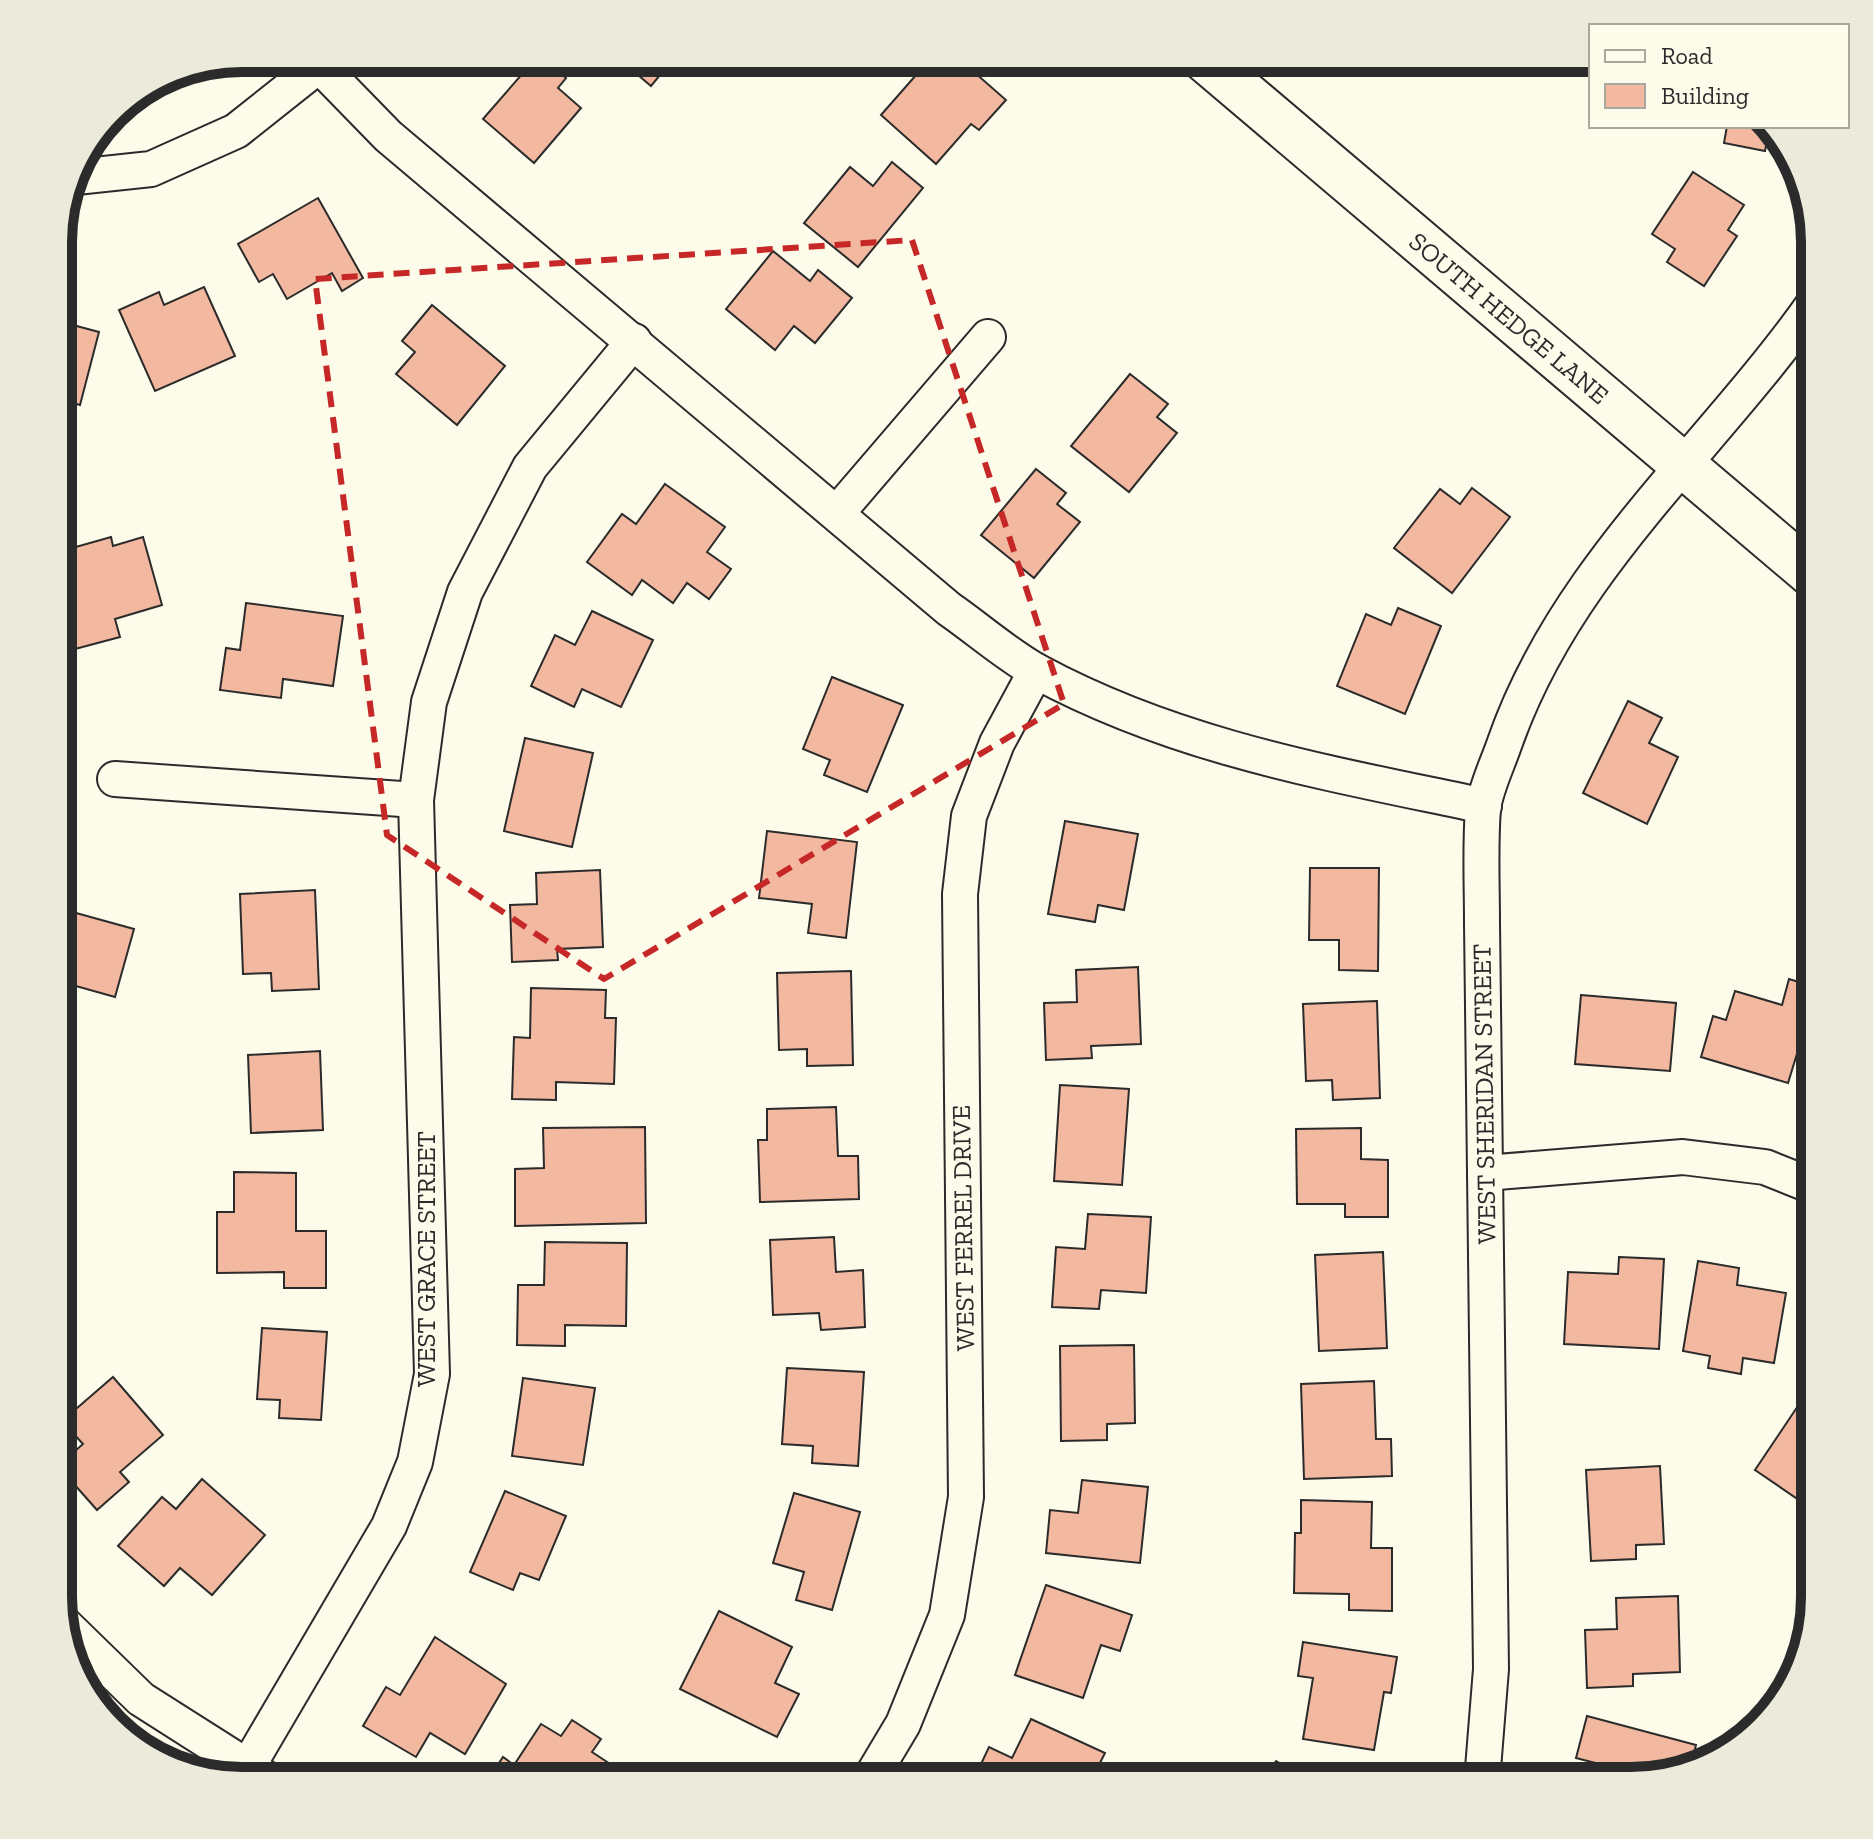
<svg xmlns="http://www.w3.org/2000/svg" width="1873" height="1839" viewBox="0 0 1873 1839" font-family="'Zilla Slab',serif">
  <style>
    .building { fill: #f2b8a0; stroke: #2b2b2b; stroke-width: 2 }
    .lines { fill: none; stroke-linecap: round; stroke-linejoin: round }
    .street-casing { stroke: #2b2b2b; stroke-width: 38 }
    .secondary-casing { stroke: #2b2b2b; stroke-width: 48 }
    .street { stroke: #fdfbea; stroke-width: 34 }
    .secondary { stroke: #fdfbea; stroke-width: 44 }
    .marked { fill: none; stroke: #c62828; stroke-width: 6; stroke-dasharray: 16 10; stroke-linejoin: round }
    .labels { text-anchor: middle; dominant-baseline: central; stroke-width: 6; stroke-linejoin: round; paint-order: stroke }
    .street-label { font-size: 26px; fill: #2b2b2b; stroke: #fdfbea }
    .rim { fill: none; stroke: #2b2b2b; stroke-width: 10 }
  </style>
  <rect width="100%" height="100%" fill="#fdfbea"/>
  <!-- building -->
  <g class="building">
    <polygon points="536,58 543,58 566,78 558,88 581,108 534,163 483,119"/>
    <polygon points="618,58 674,58 651,86"/>
    <polygon points="958,58 1006,100 979,130 971,124 936,164 881,115 924,66 917,58"/>
    <polygon points="1727,126 1770,126 1765,151 1724,143"/>
    <polygon points="892,162 923,188 858,267 804,223 850,167 873,186"/>
    <polygon points="1693,172 1744,205 1728,230 1737,236 1704,286 1667,262 1675,249 1652,234"/>
    <polygon points="318,198 363,278 342,291 332,273 287,299 273,274 259,282 238,244"/>
    <polygon points="773,251 810,281 818,270 852,298 815,343 794,326 775,350 726,309"/>
    <polygon points="204,287 235,356 155,391 119,310 159,292 164,305"/>
    <polygon points="432,305 505,366 457,425 396,374 415,352 402,341"/>
    <polygon points="58,321 99,332 80,405 58,399"/>
    <polygon points="1130,374 1168,404 1157,417 1177,433 1129,492 1071,446"/>
    <polygon points="1036,469 1066,493 1057,504 1080,522 1034,578 981,535"/>
    <polygon points="665,484 725,527 707,552 731,569 709,599 687,583 673,603 642,580 632,595 587,562 622,514 636,524"/>
    <polygon points="1472,488 1510,517 1452,593 1394,548 1440,489 1460,504"/>
    <polygon points="111,537 113,546 143,537 162,605 115,619 120,637 75,649 58,589 58,552"/>
    <polygon points="246,603 343,616 333,686 283,679 281,698 220,690 226,648 240,650"/>
    <polygon points="1398,608 1441,626 1405,714 1337,686 1366,614 1391,625"/>
    <polygon points="592,611 653,640 621,707 582,689 574,707 531,686 555,635 575,645"/>
    <polygon points="832,677 903,705 867,792 824,775 830,760 803,749"/>
    <polygon points="1628,701 1662,718 1649,743 1678,757 1647,824 1583,793"/>
    <polygon points="525,738 593,753 572,847 504,831"/>
    <polygon points="1065,821 1138,834 1124,910 1098,905 1095,922 1048,914"/>
    <polygon points="767,831 857,842 846,938 808,933 812,904 759,898"/>
    <polygon points="1310,868 1379,868 1378,971 1339,970 1339,940 1309,940"/>
    <polygon points="600,870 603,947 557,949 558,960 512,962 510,905 537,904 536,873"/>
    <polygon points="315,890 319,989 272,991 271,973 243,974 240,894"/>
    <polygon points="58,908 134,929 115,997 58,981"/>
    <polygon points="1138,967 1141,1044 1091,1046 1092,1058 1046,1060 1044,1003 1077,1002 1076,970"/>
    <polygon points="851,971 853,1065 807,1066 807,1049 779,1050 777,973"/>
    <polygon points="1789,979 1815,987 1815,995 1788,1083 1701,1057 1713,1016 1726,1020 1735,991 1782,1005"/>
    <polygon points="531,988 606,990 605,1018 616,1018 614,1084 556,1082 556,1100 512,1099 514,1037 530,1038"/>
    <polygon points="1581,995 1676,1003 1670,1071 1575,1064"/>
    <polygon points="1377,1001 1380,1098 1333,1100 1332,1080 1306,1081 1303,1004"/>
    <polygon points="320,1051 323,1130 251,1133 248,1055"/>
    <polygon points="1060,1085 1129,1089 1122,1185 1054,1181"/>
    <polygon points="836,1107 838,1156 858,1156 859,1199 760,1202 758,1140 767,1140 767,1109"/>
    <polygon points="645,1127 646,1223 515,1226 515,1169 544,1168 543,1128"/>
    <polygon points="1361,1128 1361,1159 1388,1160 1388,1217 1345,1217 1345,1204 1297,1204 1296,1129"/>
    <polygon points="234,1172 296,1173 296,1231 326,1231 326,1288 284,1288 284,1272 217,1273 217,1212 234,1212"/>
    <polygon points="1088,1214 1151,1217 1146,1293 1101,1290 1099,1309 1052,1307 1056,1247 1085,1249"/>
    <polygon points="834,1237 836,1272 863,1270 865,1327 821,1330 819,1313 773,1315 770,1240"/>
    <polygon points="545,1242 627,1243 626,1326 565,1325 565,1346 517,1345 518,1285 544,1285"/>
    <polygon points="1383,1252 1387,1348 1319,1351 1315,1255"/>
    <polygon points="1619,1257 1664,1259 1659,1349 1564,1344 1568,1272 1618,1274"/>
    <polygon points="1698,1261 1739,1268 1737,1285 1786,1293 1774,1363 1743,1358 1741,1374 1708,1368 1710,1356 1683,1351"/>
    <polygon points="262,1328 327,1332 321,1420 279,1418 280,1400 257,1399"/>
    <polygon points="1134,1345 1135,1423 1107,1424 1107,1440 1061,1441 1060,1346"/>
    <polygon points="787,1368 864,1372 858,1466 812,1463 813,1446 782,1444"/>
    <polygon points="113,1377 163,1435 120,1472 129,1482 97,1510 58,1466 83,1444 62,1421"/>
    <polygon points="523,1378 595,1388 583,1465 512,1456"/>
    <polygon points="1374,1381 1376,1439 1391,1439 1392,1476 1304,1479 1301,1384"/>
    <polygon points="1806,1394 1815,1400 1815,1511 1755,1470"/>
    <polygon points="1660,1466 1664,1544 1636,1545 1636,1559 1591,1561 1586,1470"/>
    <polygon points="202,1479 265,1535 212,1595 180,1568 164,1586 118,1546 162,1497 176,1509"/>
    <polygon points="1082,1480 1148,1487 1140,1563 1046,1553 1050,1510 1078,1513"/>
    <polygon points="505,1491 566,1516 539,1580 520,1573 513,1590 470,1572"/>
    <polygon points="794,1493 860,1512 832,1610 796,1600 804,1572 773,1563"/>
    <polygon points="1301,1500 1372,1502 1371,1548 1392,1548 1392,1611 1349,1610 1349,1594 1294,1593 1295,1533 1301,1533"/>
    <polygon points="1046,1585 1132,1615 1120,1651 1101,1645 1083,1698 1015,1675"/>
    <polygon points="1678,1596 1680,1672 1633,1674 1633,1686 1587,1688 1585,1630 1617,1629 1616,1598"/>
    <polygon points="719,1611 792,1647 775,1683 799,1694 777,1737 680,1689"/>
    <polygon points="435,1637 506,1684 465,1754 430,1733 416,1757 363,1726 386,1687 400,1695"/>
    <polygon points="1303,1642 1397,1657 1391,1693 1384,1692 1374,1750 1303,1739 1313,1678 1298,1676"/>
    <polygon points="1587,1716 1696,1745 1690,1770 1632,1781 1603,1781 1607,1766 1576,1758"/>
    <polygon points="1031,1719 1105,1753 1091,1781 973,1781 989,1747 1012,1758"/>
    <polygon points="572,1720 601,1739 592,1752 627,1775 623,1781 487,1781 503,1757 514,1765 541,1724 561,1736"/>
    <polygon points="1276,1761 1312,1781 1265,1781"/>
    <polygon points="1342,1773 1356,1781 1337,1781"/>
  </g>
  <g class="lines">
    <defs>
      <g id="street">
        <path d="M312 58 388 136 949 609C978 629 1007 655 1038 672 1179 748 1329 773 1484 806"/>
        <polyline points="76,177 151,169 236,131 328,58"/>
        <polyline points="837,513 988,337"/>
        <polyline points="115,779 416,800"/>
        <polyline points="1485,1173 1683,1157 1765,1167 1815,1187"/>
        <polyline points="63,1623 141,1699 270,1781"/>
        <polyline points="247,1768 389,1526 415,1462 432,1374 416,800 429,702 465,592 530,467 634,341"/>
        <polyline points="869,1781 903,1724 947,1615 966,1497 960,894 969,816 997,743 1036,671"/>
        <path d="M1482 1781 1491 1669 1482 923C1482 885 1480 846 1483 808 1486 788 1497 765 1504 745 1565 568 1710 451 1815 302"/>
      </g>
      <polyline id="secondary" points="1203,58 1815,577"/>
    </defs>
    <!-- street casing -->
    <use href="#street" class="street-casing"/>
    <!-- secondary casing -->
    <use href="#secondary" class="secondary-casing"/>
    <!-- street -->
    <use href="#street" class="street"/>
    <!-- secondary -->
    <use href="#secondary" class="secondary"/>
  </g>
  <!-- marked area -->
  <path class="marked" d="M912 240 1064 704 604 979 387 835 315 279Z"/>
  <g class="labels">
    <!-- street labels -->
    <g class="street-label">
      <text transform="translate(1509 318) rotate(40)">SOUTH HEDGE LANE</text>
      <text transform="translate(1484 1094) rotate(-91)">WEST SHERIDAN STREET</text>
      <text transform="translate(963 1228) rotate(-91)">WEST FERREL DRIVE</text>
      <text transform="translate(426 1259) rotate(-90)">WEST GRACE STREET</text>
    </g>
  </g>
  <!-- crop -->
  <path d="M0 0H1873V1839H0ZM242 72H1631A170 170 0 0 1 1801 242V1597A170 170 0 0 1 1631 1767H242A170 170 0 0 1 72 1597V242A170 170 0 0 1 242 72Z" fill="#eceadb" fill-rule="evenodd"/>
  <path class="rim" d="M242 72H1631A170 170 0 0 1 1801 242V1597A170 170 0 0 1 1631 1767H242A170 170 0 0 1 72 1597V242A170 170 0 0 1 242 72Z"/>
  <!-- legend -->
  <rect x="1589" y="24" width="260" height="104" fill="#fdfbea" stroke="#a9a89e" stroke-width="2"/>
  <rect x="1605" y="50" width="40" height="12" fill="#fdfbea" stroke="#a9a89e" stroke-width="2"/>
  <text x="1661" y="64" font-size="24" fill="#2b2b2b">Road</text>
  <rect x="1605" y="84" width="40" height="24" fill="#f2b8a0" stroke="#a9a89e" stroke-width="2"/>
  <text x="1661" y="104" font-size="24" fill="#2b2b2b">Building</text>
</svg>
